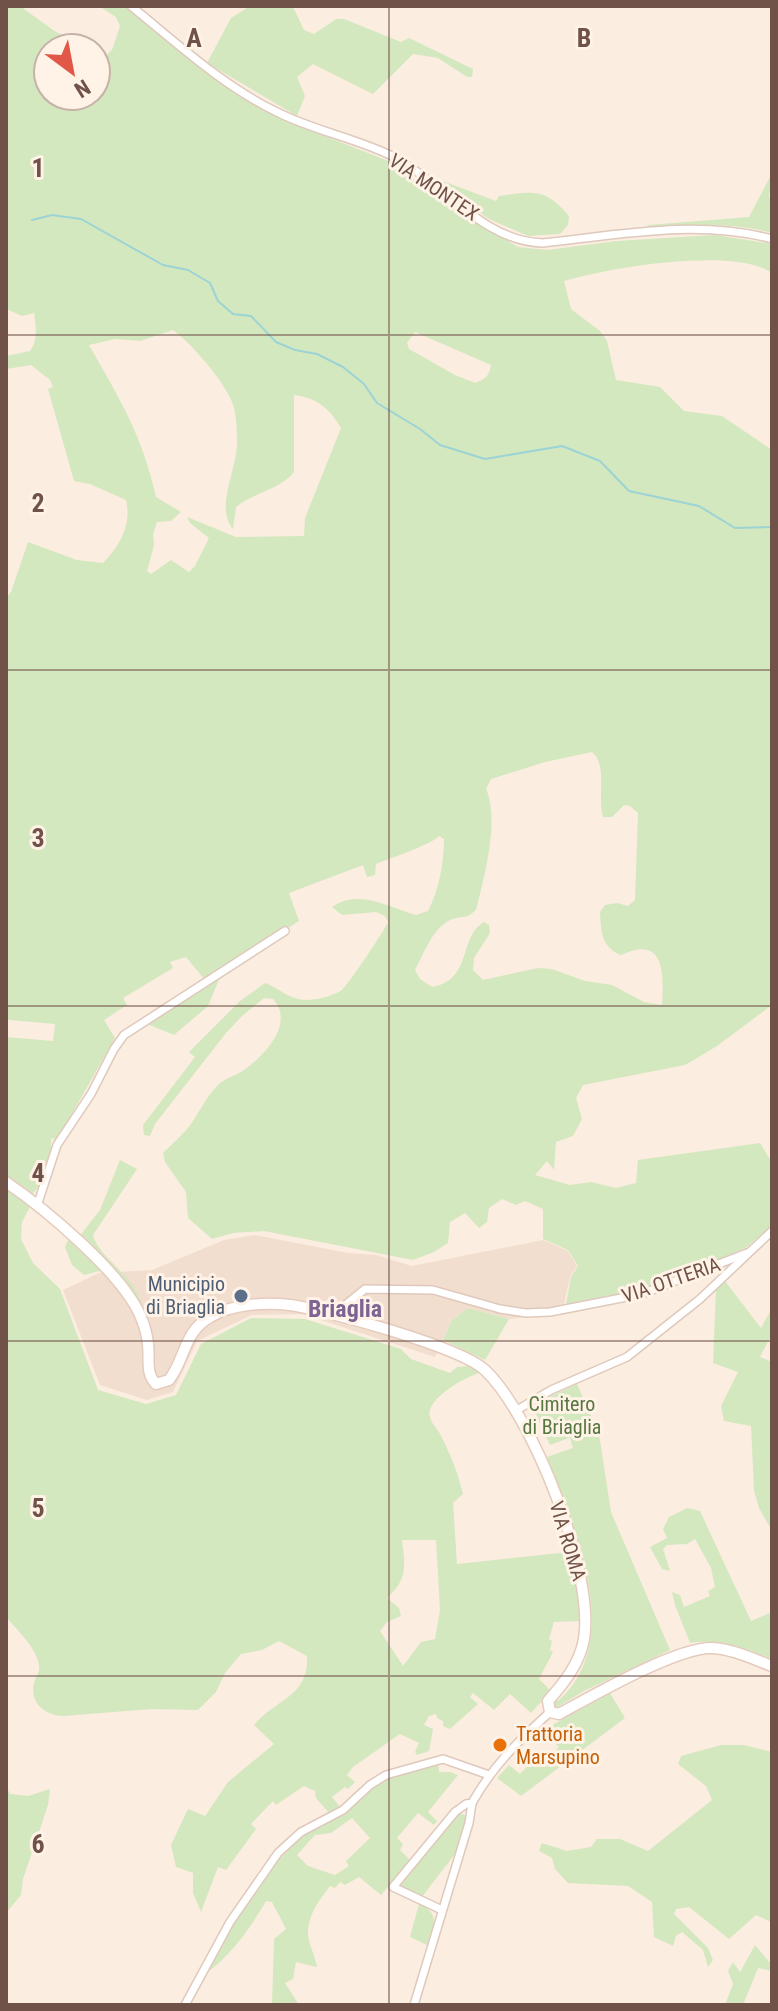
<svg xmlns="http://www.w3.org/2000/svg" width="778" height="2011" viewBox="0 0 778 2011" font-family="'Roboto Condensed',sans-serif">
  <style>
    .residential { fill: #f2decf }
    .green { fill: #d4e8bf; fill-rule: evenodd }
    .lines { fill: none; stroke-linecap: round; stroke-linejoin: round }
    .stream { stroke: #9cd3d5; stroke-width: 2 }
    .minor-casing { stroke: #dfc9bc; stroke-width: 10 }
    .secondary-casing { stroke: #e5cbbd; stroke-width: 13 }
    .minor { stroke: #fff; stroke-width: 7 }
    .secondary { stroke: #fff; stroke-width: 10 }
    .grid { fill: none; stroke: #715248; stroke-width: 2; stroke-opacity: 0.55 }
    .service-dot { fill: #5c6f8a; stroke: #fff2e6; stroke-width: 3 }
    .food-dot { fill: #e8710a; stroke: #fff2e6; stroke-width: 3 }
    .labels { text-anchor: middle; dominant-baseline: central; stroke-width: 6; stroke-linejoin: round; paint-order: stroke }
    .street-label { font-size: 20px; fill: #715248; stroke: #fff2e6 }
    .service-label { font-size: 20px; fill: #4e5e75; stroke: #fff2e6; text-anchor: end }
    .park-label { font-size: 20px; fill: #577741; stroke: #fff2e6 }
    .food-label { font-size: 20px; fill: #c56008; stroke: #fff2e6; text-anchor: start }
    .quarter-label { font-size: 24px; font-weight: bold; fill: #7e6494; stroke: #fff2e6 }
    .grid-label { font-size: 26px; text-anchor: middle; font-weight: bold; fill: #715248; stroke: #fff2e6; stroke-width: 6; stroke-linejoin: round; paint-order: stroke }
  </style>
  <rect width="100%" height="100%" fill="#fbede0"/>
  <!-- residential -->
  <polygon class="residential" points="255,1235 348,1253 376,1255 412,1266 543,1240 568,1251 577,1266 570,1277 562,1313 509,1319 468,1308 451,1321 435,1357 302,1314 252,1315 197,1341 173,1392 147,1400 100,1385 63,1290 99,1273 152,1270 224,1240"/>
  <!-- green -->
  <g class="green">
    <path d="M6 6H20L53 30 84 48H48V96H96V55L103 58 112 50 120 26 116 17 99 6H125L207 73 245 97 294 124 386 160 406 170 421 187 437 193 477 223 518 247 547 250 617 241 715 235 772 244V273C735 246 607 268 564 281L571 309 600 331 607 341 616 380 660 387 684 411 722 416 772 450V1005L717 1046 685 1065 583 1085 576 1098 582 1119 573 1136 556 1142 554 1170 547 1161 535 1175 570 1185 591 1182 616 1188 636 1183 638 1160 760 1143 772 1163V1225L747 1247 673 1279 638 1290 566 1304 571 1277 578 1266 568 1250 543 1239V1209L525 1201 516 1205 502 1199 489 1208 487 1222 479 1228 465 1213 450 1222 448 1243 434 1252 413 1260 264 1231 233 1233 212 1239 188 1218 186 1192 165 1162 163 1153C173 1143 185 1133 193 1121 201 1109 207 1096 218 1085 226 1077 236 1076 244 1070 265 1055 295 1023 273 999L264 998 242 1016 226 1033 155 1124 150 1136 144 1135 143 1125 195 1057 189 1052 240 1001 265 983C279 988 290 1000 306 1000 317 1000 333 996 342 990 348 985 385 930 388 922L385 916 376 912 342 915 332 907C359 888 390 908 416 915L428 911C439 890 444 863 444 839L439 836C431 845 390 858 376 864L375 875 367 877 363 865 289 893 299 921 205 980 186 957 170 962 173 968 123 998 127 1005 104 1020 115 1038 57 1140 51 1138V1151L38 1187 32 1195 6 1176V1037L53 1041 55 1024 9 1020 6 1015V598L11 592 28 542 77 560 103 563C120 545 132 525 126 500L90 484 74 481 48 389 53 387 50 380 31 365 6 369V356L30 351C38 341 36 326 34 313L22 316 6 309ZM173 330C191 343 224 381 232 402 237 414 237 433 237 445 236 472 215 507 233 529L236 507C254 492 280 490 294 472V395C317 398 329 408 341 428L305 518 304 536 236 537 187 517 190 523 209 538 195 566 189 572 171 560 151 574 147 571 154 545 153 534 157 522 171 521 181 512 156 497C142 434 120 400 89 345L115 339 140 341ZM415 332 491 365C489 377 485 379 475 383L455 375 409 349 407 343ZM592 752C608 765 597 798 603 817H612L624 805 630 806 638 813 635 900 628 906 617 903 605 905 600 912C601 931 601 947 621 955 665 934 664 974 662 1005L644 1002 612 985 585 981 552 969 538 968 483 980 473 970 474 958 490 933 489 925 484 922C458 937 473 980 432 987L420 979 415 970C424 953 434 925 453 919 465 915 465 920 476 910 484 878 500 819 486 789L491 779 545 762Z"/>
    <polygon points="250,6 293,7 304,30 314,34 336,19 344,19 401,42 409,38 473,69 472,77 467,77 438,58 413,54 373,94 313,64 297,77 305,96 297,116 207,63 231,18"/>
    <path d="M424 174 496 201 499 196C533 191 546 188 569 216L568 225 560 234 528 236 489 219Z"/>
    <path d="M770 177 772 182 769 196 772 200V233C730 221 690 226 647 228L648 225 749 217Z"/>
    <polygon points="220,977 208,1006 174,1035 147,1024"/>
    <path d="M120 1160 137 1169 93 1235C100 1261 139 1276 144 1313L79 1237 100 1210Z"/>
    <path d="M6 1186 31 1205 22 1222 21 1239 33 1263 60 1289 98 1390 146 1404 176 1395 201 1344 251 1318 305 1319 401 1349 411 1359 450 1373 457 1367 470 1366 479 1373C465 1377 424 1400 430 1417 431 1423 437 1428 440 1434 450 1453 458 1473 463 1494L453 1503 457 1564 569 1552 577 1580 580 1621 554 1622 549 1639 552 1641 550 1650 553 1652 539 1679 551 1691 531 1713 510 1694 494 1710 473 1693 470 1697 478 1704 450 1729 443 1726V1721L437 1718 436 1714 429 1716 424 1725 433 1729 429 1751 417 1755 415 1752 419 1743 400 1734 353 1767 347 1775 355 1782 348 1789 345 1787 332 1797 340 1807 329 1813 316 1798 315 1791 304 1786 276 1805 273 1801 251 1824 256 1829 226 1870 218 1867 201 1912 193 1893V1873L176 1867 171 1845 188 1809 205 1816 228 1782 274 1744 254 1725C277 1698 309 1697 307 1656L279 1641 262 1650 241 1654 225 1673 216 1692 198 1710 152 1709 63 1716C46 1715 29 1704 34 1683 36 1676 40 1673 39 1665 36 1647 17 1630 6 1617ZM402 1540H436L440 1610 435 1639 421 1642 403 1666 380 1631 387 1622 401 1616 399 1608 387 1598C408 1580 405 1565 402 1540Z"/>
    <polygon points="68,1240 103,1270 84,1275 72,1265 65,1247"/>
    <polygon points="725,1281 761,1328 772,1308 772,1334 760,1357 772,1362 772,1531 759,1508 754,1491 751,1426 724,1421 721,1406 738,1372 713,1363 716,1289"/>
    <polygon points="468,1308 509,1319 485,1360 443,1340 451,1321"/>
    <path d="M577 1384 599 1434 611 1512 670 1650 584 1691 556 1708 552 1702 555 1699 558 1701C627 1640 573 1527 547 1457L573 1448 570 1438 593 1429 550 1445 532 1405Z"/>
    <path d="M687 1508 700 1511 751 1621 772 1612V1659C747 1649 718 1638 690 1643L675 1605 672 1592 680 1595 684 1607 710 1596 708 1591 715 1587 711 1568 695 1539 687 1544 667 1545 663 1549 670 1571 662 1569 650 1547 667 1538 663 1529 669 1517Z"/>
    <polygon points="610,1693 625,1718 521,1796 497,1778 509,1765 520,1774 535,1758 542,1764 559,1747 545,1733 554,1724"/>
    <polygon points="721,1745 744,1745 772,1752 772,1925 769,1921 756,1915 729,1939 689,1907 676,1909 674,1914 708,1948 713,1960 708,1967 703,1950 682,1932 676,1936 673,1946 654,1937 652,1902 628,1886 568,1883 555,1869 552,1858 539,1851 542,1843 567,1851 591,1847 597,1839 620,1839 648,1851 712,1800 706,1786 678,1764 681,1756"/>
    <path d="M438 1763 439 1772H450L458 1775 428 1812 437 1821 434 1825 418 1813 397 1838 403 1844 400 1850 410 1860 381 1895 359 1877 345 1885 340 1882 335 1888 330 1886C319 1901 308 1914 308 1934 308 1942 315 1955 317 1967L296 1962 293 1979 285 1983 299 2005H272L274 1939 286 1929 272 1902 266 1901C251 1927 231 1956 206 1973L228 1933 274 1865 304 1834 346 1812 388 1776ZM352 1818 370 1838 346 1861 349 1866 335 1875 308 1866 297 1855 315 1835 331 1833Z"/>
    <polygon points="6,1786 10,1794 28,1796 50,1789 48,1805 23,1879 21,1895 6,1913"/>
    <polygon points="459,1813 467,1816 455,1854 421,1898 399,1886"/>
    <path d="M419 1904C442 1915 433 1925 427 1945L410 1937Z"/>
    <polygon points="755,1945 772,1965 772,1971 758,1968 743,2005 725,2005 733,1984 728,1971 733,1962 740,1972"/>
  </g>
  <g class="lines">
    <!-- stream -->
    <polyline class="stream" points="32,220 52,215 81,219 163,265 188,270 210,283 218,301 233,314 251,316 276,342 295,350 317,354 343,367 364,384 377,403 420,429 440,445 485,459 562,446 600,461 629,491 699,506 735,528 772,527"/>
    <defs>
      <g id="minor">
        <path d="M131 6C178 44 224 87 279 113 317 132 361 139 398 159 445 186 485 242 543 243 618 235 698 219 772 239"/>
        <polyline points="37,1206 57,1145 91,1094 114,1049 124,1035 285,931"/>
        <polyline points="333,1315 365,1289 433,1290 500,1309 526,1313 550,1312 642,1294 747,1253"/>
        <polyline points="517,1410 551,1390 627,1357 700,1299 772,1231"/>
        <path d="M442 1910 393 1887 455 1812 466 1804 472 1803C492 1767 520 1739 550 1712"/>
        <polyline points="185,2005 230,1922 278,1853 301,1832 343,1810 370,1785 386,1775 443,1759 489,1775"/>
        <polyline points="414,2005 469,1823 472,1803"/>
      </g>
      <path id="secondary" d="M6 1182C45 1209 121 1272 140 1315 144 1324 147 1334 148 1344 150 1359 145 1373 156 1384L169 1380C186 1358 183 1331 212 1316 233 1304 267 1302 290 1305 327 1310 460 1347 485 1370 533 1416 595 1573 584 1639 580 1663 564 1683 548 1701L550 1712 559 1714C592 1696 677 1647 712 1648 733 1649 753 1659 772 1666"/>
    </defs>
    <!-- minor casing -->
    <use href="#minor" class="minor-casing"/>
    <!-- secondary casing -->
    <use href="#secondary" class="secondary-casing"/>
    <!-- minor -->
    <use href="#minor" class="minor"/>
    <!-- secondary -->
    <use href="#secondary" class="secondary"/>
  </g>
  <!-- grid -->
  <path class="grid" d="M389 6V2005M6 335H772M6 670H772M6 1006H772M6 1341H772M6 1676H772"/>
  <!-- markers -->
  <circle class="service-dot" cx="241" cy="1296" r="8"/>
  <circle class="food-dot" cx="500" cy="1745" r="8"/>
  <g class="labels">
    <!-- street labels -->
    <g class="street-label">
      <text transform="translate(434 187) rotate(34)">VIA MONTEX</text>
      <text transform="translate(671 1280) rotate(-19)">VIA OTTERIA</text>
      <text transform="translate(568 1541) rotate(73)">VIA ROMA</text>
    </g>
    <!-- service labels -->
    <g class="service-label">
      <text x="225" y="1284">Municipio<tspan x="225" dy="23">di Briaglia</tspan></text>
    </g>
    <!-- park labels -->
    <g class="park-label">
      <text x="562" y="1404">Cimitero<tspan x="562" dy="23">di Briaglia</tspan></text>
    </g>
    <!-- food labels -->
    <g class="food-label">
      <text x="516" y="1734">Trattoria<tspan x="516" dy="23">Marsupino</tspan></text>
    </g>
    <!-- quarter labels -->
    <g class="quarter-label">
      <text x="345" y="1309">Briaglia</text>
    </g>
  </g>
  <g class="grid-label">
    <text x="194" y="47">A</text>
    <text x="584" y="47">B</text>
    <text x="38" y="177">1</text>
    <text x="38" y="512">2</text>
    <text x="38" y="847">3</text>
    <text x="38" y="1182">4</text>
    <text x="38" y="1517">5</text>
    <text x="38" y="1853">6</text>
  </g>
  <!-- border -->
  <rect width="778" height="2011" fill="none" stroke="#715248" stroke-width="16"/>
  <!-- north arrow -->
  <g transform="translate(72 72) rotate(148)"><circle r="38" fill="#fff2e6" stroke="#c6b2a7" stroke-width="2"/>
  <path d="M0-6L14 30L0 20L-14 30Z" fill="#e25848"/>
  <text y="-12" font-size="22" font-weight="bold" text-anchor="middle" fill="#715248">N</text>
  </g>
</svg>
